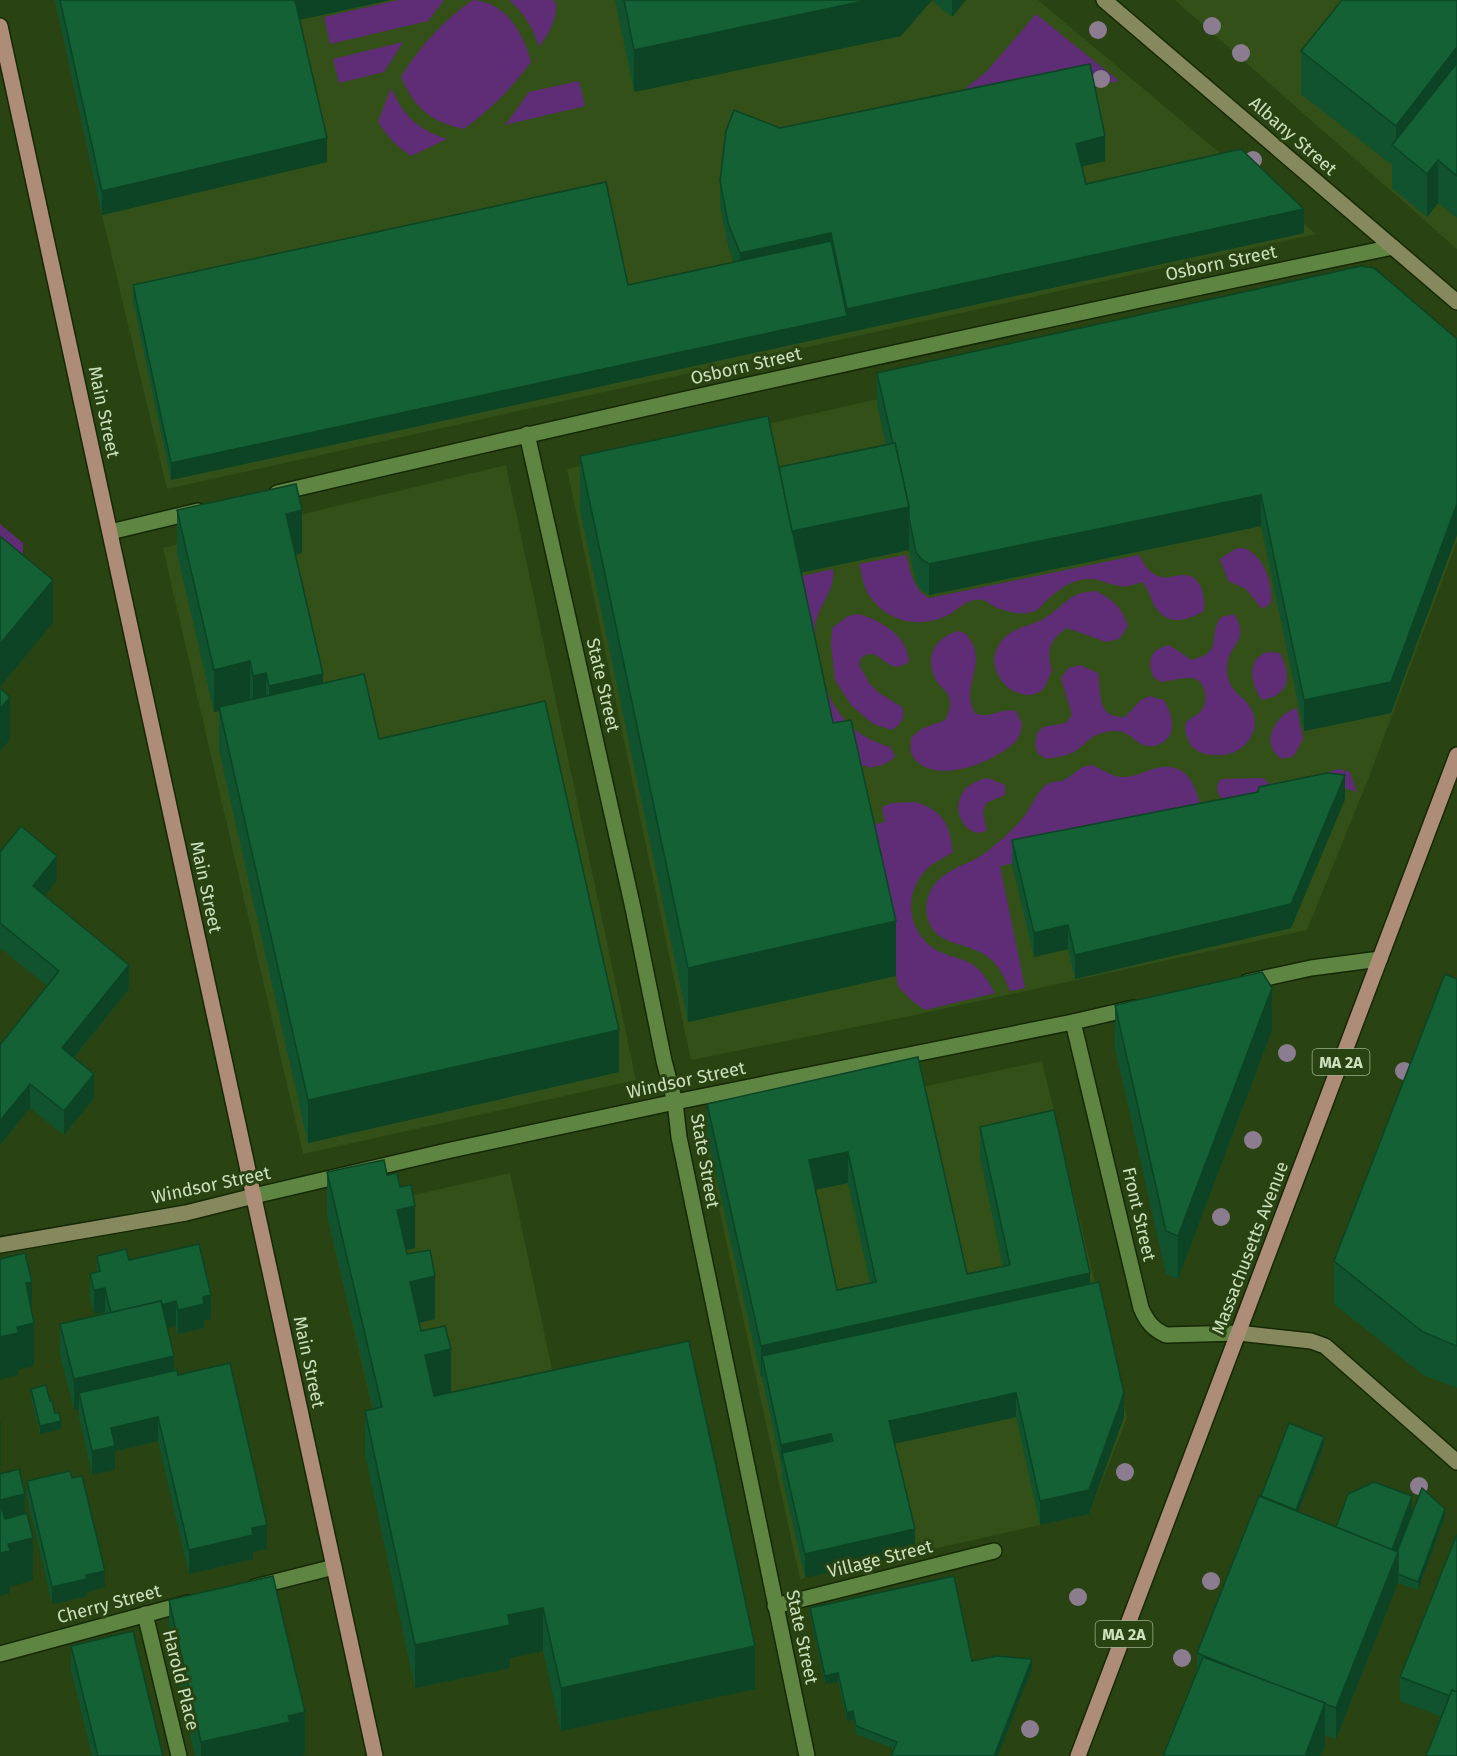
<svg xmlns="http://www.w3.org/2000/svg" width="1457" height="1756" viewBox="0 0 1457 1756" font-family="'Fira Sans',sans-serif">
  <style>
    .built { fill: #335018 }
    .green { fill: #5e2d76 }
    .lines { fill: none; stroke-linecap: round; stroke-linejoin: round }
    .street-casing { stroke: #162805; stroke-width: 18 }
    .secondary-casing { stroke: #162805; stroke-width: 18 }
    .primary-casing { stroke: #162805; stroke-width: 18 }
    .street { stroke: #5f8543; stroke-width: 15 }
    .secondary { stroke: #86895d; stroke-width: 15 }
    .primary { stroke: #ae8d78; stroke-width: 15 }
    .tree { fill: #8b7c90 }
    .wall { fill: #10532e; fill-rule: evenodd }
    .shaded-wall { fill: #0d4425 }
    .building { fill: #136135; stroke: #0d4425; stroke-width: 1.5; fill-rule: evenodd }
    .labels { text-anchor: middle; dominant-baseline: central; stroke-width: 6; stroke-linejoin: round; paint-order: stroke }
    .shield { fill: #294412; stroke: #9bb18a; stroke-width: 1.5 }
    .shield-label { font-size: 16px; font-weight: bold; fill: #cce0be }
    .street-label { font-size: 18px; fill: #cce0be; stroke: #294412 }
  </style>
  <rect width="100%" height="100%" fill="#294412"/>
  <!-- built -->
  <g class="built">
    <polygon points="55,0 1038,0 1316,234 167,489 102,215"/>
    <polygon points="1175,0 1457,0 1457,249"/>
    <polygon points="1372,288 1457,367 1457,541 1367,782 1307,930 910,1016 691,1060 567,469"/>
    <polygon points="506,465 636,1080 303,1154 163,548"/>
    <polygon points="1042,1061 1127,1418 1089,1514 800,1579 703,1135"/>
    <polygon points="510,1173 561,1411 382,1450 327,1215"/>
  </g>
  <!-- green -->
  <g class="green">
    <polygon points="398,0 444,0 428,21 330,44 324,17"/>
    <path d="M473 0C506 2 524 34 531 62 510 90 492 108 464 129 430 122 415 108 401 77 419 47 445 19 473 0Z"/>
    <path d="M509 0H553L556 3C557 19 549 34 539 47 533 28 525 14 509 0Z"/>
    <polygon points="1036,14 1119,81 825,141 962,91 986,72"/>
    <polygon points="403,42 384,72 339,83 333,59"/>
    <polygon points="579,81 585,106 505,125 529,92"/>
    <path d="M391 88C404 116 417 129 447 139L411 156C397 147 387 136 378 122Z"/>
    <polygon points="0,524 23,543 23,555 3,579 0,577"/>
    <path d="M1244 548C1264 556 1273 583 1271 603L1266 607 1261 608 1246 589 1228 581 1220 559 1235 549Z"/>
    <path d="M906 555C911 572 913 589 929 598L1139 555C1144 564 1148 572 1158 576 1167 580 1174 575 1182 575 1201 574 1206 596 1204 611 1188 620 1169 627 1156 608 1150 600 1150 590 1142 582 1135 584 1127 588 1120 586 1103 584 1100 576 1080 580 1067 583 1055 592 1045 602 1042 605 1039 609 1035 611 1023 616 1007 612 995 607 991 605 987 601 983 600 967 597 958 611 946 616 918 629 886 621 869 595 863 587 862 574 859 564Z"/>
    <path d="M833 569C836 590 818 606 815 626 813 640 815 654 819 668 830 708 849 735 890 747L895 756C888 765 878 766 868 768L866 765 836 773 794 578Z"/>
    <path d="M1096 591C1113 600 1122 607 1128 626L1119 639 1106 642 1067 628C1049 640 1046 650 1052 671 1049 675 1047 684 1044 688 1023 711 975 672 1003 639 1013 627 1032 626 1045 618 1066 605 1068 592 1096 591Z"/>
    <path d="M858 614C880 620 907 635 909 661 888 681 880 642 861 658L859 665 870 684 878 692 902 707C906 718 901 724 892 730L873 724 851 705 835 680 831 645 832 628 848 616Z"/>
    <path d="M1234 614C1251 642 1229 642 1227 666 1225 693 1247 695 1253 713 1261 734 1241 755 1221 755 1209 756 1200 754 1191 746 1188 739 1183 731 1186 723 1190 717 1197 716 1201 711 1205 707 1206 699 1205 693 1201 669 1177 681 1161 682L1153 677C1147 659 1150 650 1169 645L1192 660C1226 650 1206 639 1221 617Z"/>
    <path d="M958 631 965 633C992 662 958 686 975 713 990 720 1000 707 1016 711L1022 724C1021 730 1020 736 1016 741 997 761 942 783 919 763 916 761 912 757 911 752 910 748 911 742 911 738L921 729 945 720C950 712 952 701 947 693 944 689 940 686 937 682 924 660 933 638 958 631Z"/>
    <path d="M1268 652 1280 653C1291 675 1291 695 1262 700 1251 686 1245 658 1268 652Z"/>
    <path d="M1080 665 1098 673C1102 693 1095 718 1125 717L1140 701 1149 696 1164 700C1172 714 1179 735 1160 744 1156 746 1151 747 1147 746 1130 742 1132 727 1105 732 1091 735 1085 745 1074 752 1066 756 1056 757 1047 759L1038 754 1035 744 1037 733 1043 727 1066 723 1072 715 1061 678 1068 668Z"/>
    <path d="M1297 708 1303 739 1294 756 1282 759C1258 745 1276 713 1297 708Z"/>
    <path d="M1091 765C1101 768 1110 776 1121 777 1133 778 1143 772 1153 769 1194 757 1198 797 1205 825L1000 866 1025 988 1010 991C1005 978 999 965 988 957 966 940 933 948 927 915 925 904 928 893 935 884 946 869 970 864 985 853 1000 841 1014 830 1025 815 1032 806 1037 791 1046 785 1051 781 1058 782 1064 780 1076 774 1077 767 1091 765Z"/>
    <path d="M1338 769 1350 772 1357 792 1333 784 1226 802C1217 796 1214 787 1221 779L1262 778 1279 790 1323 778 1329 772Z"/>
    <path d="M988 778 1005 785V795L986 803 983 813 987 830C964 846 936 788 988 778Z"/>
    <path d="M916 802C944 812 949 823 953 852 946 857 936 861 929 867 904 890 905 927 933 948 945 956 962 958 972 964 982 970 990 984 995 993L925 1010 911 1000 898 986 866 826 885 822 882 807 892 803Z"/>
  </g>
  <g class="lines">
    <defs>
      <g id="street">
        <polyline points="527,434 633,908 664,1061 675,1102 679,1137 807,1756"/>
        <path d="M277 493C648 406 1020 324 1393 247"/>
        <polyline points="110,532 198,511"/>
        <polyline points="1247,982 1311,968 1380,959"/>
        <path d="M1073 1022 1141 1308C1147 1322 1153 1329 1166 1335L1238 1333"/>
        <polyline points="254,1196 451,1150 675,1102 1073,1022 1133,1008"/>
        <polyline points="255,1587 334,1567"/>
        <polyline points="775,1606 994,1551"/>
        <polyline points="145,1614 179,1756"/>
        <polyline points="0,1654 188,1603"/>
      </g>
      <g id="secondary">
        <polyline points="1104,0 1457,302"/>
        <polyline points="0,1245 186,1213 254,1196"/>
        <polyline points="1238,1333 1311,1341 1325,1346 1457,1462"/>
      </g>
      <g id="primary">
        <polyline points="0,26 375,1756"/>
        <polyline points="1078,1756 1457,755"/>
      </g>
    </defs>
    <!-- street casing -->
    <use href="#street" class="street-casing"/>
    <!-- secondary casing -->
    <use href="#secondary" class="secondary-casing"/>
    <!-- primary casing -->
    <use href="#primary" class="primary-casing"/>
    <!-- street -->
    <use href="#street" class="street"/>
    <!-- secondary -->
    <use href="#secondary" class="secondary"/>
    <!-- primary -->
    <use href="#primary" class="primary"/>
  </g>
  <!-- trees -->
  <g class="tree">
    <circle cx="1212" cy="26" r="9"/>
    <circle cx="1098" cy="30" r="9"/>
    <circle cx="1241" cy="53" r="9"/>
    <circle cx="1101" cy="79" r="9"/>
    <circle cx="1253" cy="160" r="9"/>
    <circle cx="1287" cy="1053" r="9"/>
    <circle cx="1404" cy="1071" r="9"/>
    <circle cx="1253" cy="1140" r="9"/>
    <circle cx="1221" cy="1217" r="9"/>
    <circle cx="1125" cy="1472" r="9"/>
    <circle cx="1419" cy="1486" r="9"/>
    <circle cx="1211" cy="1581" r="9"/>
    <circle cx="1078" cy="1597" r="9"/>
    <circle cx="1182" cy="1658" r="9"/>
    <circle cx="1030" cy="1729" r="9"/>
  </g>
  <!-- wall -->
  <g class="wall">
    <polygon points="55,0 390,0 299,20 327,162 102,215"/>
    <polygon points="615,0 966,0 952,17 932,0 901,36 634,92"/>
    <polygon points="1457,0 1457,218 1438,203 1427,217 1392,188 1392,165 1301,94 1301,51"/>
    <polygon points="780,128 1105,161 1082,166 1086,184 1304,233 171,480 133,301 133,285 628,285 734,262 728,247 720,205 720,181"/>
    <polygon points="1361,266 1391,713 1304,731 1261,526 929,595 921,590 916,583 909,549 909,550 801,572 833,723 896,976 688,1022 580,510 580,456 779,467 886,445 877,404 877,373"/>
    <polygon points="177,510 302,553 295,555 323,683 379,739 619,1072 308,1143 219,750 219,711 214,712 177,553"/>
    <polygon points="1345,799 1291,928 1075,979 1068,949 1034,957 1012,864 1012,840"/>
    <polygon points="0,852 57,880 44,896 129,989 74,1058 94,1098 64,1135 30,1108 0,1145 0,1045 47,986 0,948"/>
    <polygon points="1457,979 1457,1388 1423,1375 1334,1304 1334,1261"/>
    <polygon points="1115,1005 1272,1030 1178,1279 1166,1274 1115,1048"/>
    <path d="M918 1057 967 1274 1003 1266 980 1158V1127L1090 1284 1124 1417 1089 1514 1040 1525 1016 1417 895 1443 915 1553 805 1578 782 1477V1469L762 1377H761L707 1135V1104ZM848 1183 870 1283 837 1290 815 1190Z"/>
    <polygon points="327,1172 387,1175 415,1248 406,1250 407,1254 435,1319 419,1323 421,1331 451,1392 434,1396 755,1689 561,1731 543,1651 510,1658 510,1668 415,1688 365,1454 365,1411 373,1409 327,1215"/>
    <polygon points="97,1256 129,1260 211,1319 204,1320 204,1328 178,1334 176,1326 167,1328 174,1371 178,1375 267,1549 253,1552 253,1559 189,1574 158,1441 115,1451 115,1470 92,1475 79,1417 79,1409 74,1410 60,1355 60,1324 105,1314 105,1312 94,1314 90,1298 90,1274 97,1272"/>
    <polygon points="31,1389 50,1401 61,1429 40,1434 31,1397"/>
    <polygon points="1324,1445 1298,1512 1336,1527 1412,1512 1445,1517 1418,1590 1398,1583 1336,1739 1325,1735 1325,1745 1321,1756 1163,1756 1197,1673 1197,1653 1261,1496"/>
    <polygon points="27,1481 105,1587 87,1592 87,1596 52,1604 27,1497"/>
    <polygon points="1457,1534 1457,1756 1442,1717 1400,1701 1400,1677"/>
    <polygon points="169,1600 305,1755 299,1756 195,1756 169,1643"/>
    <polygon points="810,1608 972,1661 1032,1668 998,1756 891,1756 894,1749 856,1734 853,1720 847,1721 838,1682 825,1684 810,1616"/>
    <polygon points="71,1646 163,1756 92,1756 71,1670"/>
  </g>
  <!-- shaded-wall -->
  <g class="shaded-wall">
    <polygon points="294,0 390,0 294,21"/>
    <polygon points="868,0 932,0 901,36 634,92 634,50"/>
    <polygon points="952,0 966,0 952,17"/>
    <polygon points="1457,47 1457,90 1396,148 1396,126"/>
    <polygon points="1105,136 1105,161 1076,168 1076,144"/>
    <polygon points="327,138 327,162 102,215 102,191"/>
    <polygon points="1438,160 1438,203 1427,217 1427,174"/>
    <polygon points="1304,209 1304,233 171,480 171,463 847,316 847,309"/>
    <polygon points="831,233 831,257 740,277 740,253"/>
    <polygon points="1261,495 1261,526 929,595 929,564"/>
    <polygon points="1457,504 1457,535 1391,713 1304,731 1304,700"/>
    <polygon points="909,507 909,550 790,575 790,532"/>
    <polygon points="302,510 302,553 286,557 286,514"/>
    <polygon points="53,580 53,623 0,687 0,644"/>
    <polygon points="250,661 250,704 219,707 219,711 214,712 214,670"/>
    <polygon points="266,673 266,716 253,718 253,676"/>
    <polygon points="323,674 323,717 269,729 269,686"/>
    <polygon points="10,697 10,739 0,752 0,709"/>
    <polygon points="1345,775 1345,799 1291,928 1075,979 1075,955"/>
    <polygon points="57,856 57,880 33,911 33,886"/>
    <polygon points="896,921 896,976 688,1022 688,968"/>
    <polygon points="1068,925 1068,949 1034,957 1034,933"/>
    <polygon points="129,965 129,989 62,1072 62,1048"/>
    <polygon points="1272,988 1272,1030 1178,1279 1178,1236"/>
    <polygon points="619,1030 619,1072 308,1143 308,1100"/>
    <polygon points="94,1074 94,1098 64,1135 64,1111"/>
    <polygon points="30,1084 30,1108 0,1145 0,1121"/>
    <polygon points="848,1152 848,1183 809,1191 809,1160"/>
    <polygon points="415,1206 415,1248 397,1252 397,1210"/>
    <polygon points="1090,1273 1090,1304 762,1356 762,1377 761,1377 761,1346"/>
    <polygon points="435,1276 435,1319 410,1325 410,1282"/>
    <polygon points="32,1282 32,1324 34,1323 34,1366 18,1370 18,1375 0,1380 0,1337 17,1327 26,1283"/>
    <polygon points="105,1288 105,1312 94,1314 94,1290"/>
    <polygon points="211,1295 211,1319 204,1320 204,1328 178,1334 178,1310 203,1297"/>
    <polygon points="176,1301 176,1326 112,1341 112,1316"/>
    <polygon points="451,1349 451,1392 425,1398 425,1355"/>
    <polygon points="174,1356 174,1387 79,1393 79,1409 74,1410 74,1379"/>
    <polygon points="1016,1393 1016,1417 889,1445 889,1421"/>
    <polygon points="1124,1393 1124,1417 1089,1514 1040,1525 1040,1501"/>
    <polygon points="158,1417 158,1441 115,1451 115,1470 92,1475 92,1451 111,1428"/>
    <polygon points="61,1421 61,1429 40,1434 40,1426"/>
    <rect x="0" y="1422" width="1" height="43"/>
    <polygon points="831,1434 831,1458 782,1453 781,1469 781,1445"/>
    <polygon points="1324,1437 1324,1445 1296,1518 1296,1510"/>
    <polygon points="25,1494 25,1536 0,1543 0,1500"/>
    <polygon points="1412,1496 1412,1521 1398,1558 1398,1583 1336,1739 1336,1708 1390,1555"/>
    <polygon points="1445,1509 1445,1517 1418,1590 1418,1582"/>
    <polygon points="267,1525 267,1549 253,1552 253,1559 189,1574 189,1550 252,1528"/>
    <polygon points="915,1529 915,1553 805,1578 805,1554"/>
    <polygon points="33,1538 33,1580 10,1587 10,1593 0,1596 0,1553 8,1544"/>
    <polygon points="105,1571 105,1587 87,1592 87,1596 52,1604 52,1587 86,1575"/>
    <polygon points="543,1608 543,1651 510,1658 510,1668 415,1688 415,1645 508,1615"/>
    <polygon points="755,1646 755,1689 561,1731 561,1688"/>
    <polygon points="1032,1659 1032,1668 998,1756 994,1756"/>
    <polygon points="838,1673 838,1682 825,1684 825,1676"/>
    <polygon points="1325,1703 1325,1745 1321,1756 1305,1756"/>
    <polygon points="853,1711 853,1720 847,1721 847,1713"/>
    <polygon points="305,1712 305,1755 299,1756 201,1756 201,1742 288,1716"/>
  </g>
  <!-- building -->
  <g class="building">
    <polygon points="60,0 295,0 327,138 102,191"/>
    <polygon points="624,0 868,0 634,50"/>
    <polygon points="1342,0 1457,0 1457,47 1396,126 1301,51"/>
    <polygon points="1457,63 1457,176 1438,160 1427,174 1392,145"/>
    <polygon points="1090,64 1105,136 1076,144 1086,184 1241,149 1304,209 847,309 831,233 740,253 728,223 720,181 726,131 734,110 780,128"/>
    <polygon points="606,182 628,285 831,241 847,316 171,463 133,285"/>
    <polygon points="1361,266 1374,268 1457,339 1457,504 1391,682 1304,700 1261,495 929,564 921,559 916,552 909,518 909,507 895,443 893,444 877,373"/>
    <polygon points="768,416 833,723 851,720 896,921 688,968 580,456"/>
    <polygon points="895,443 909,507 792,531 779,467"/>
    <polygon points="296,484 302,510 286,514 323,674 269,686 266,673 253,676 250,661 214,670 177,510"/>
    <polygon points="0,536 53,580 0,644"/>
    <polygon points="364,674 379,739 545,701 619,1030 308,1100 219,707"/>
    <polygon points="0,688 10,697 0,709"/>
    <polygon points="1327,773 1345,775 1291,904 1075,955 1068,925 1034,933 1012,840 1258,792 1259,787"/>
    <polygon points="21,826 57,856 33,886 129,965 62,1048 94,1074 64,1111 30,1084 0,1121 0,1045 59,971 0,923 0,852"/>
    <polygon points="1262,972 1272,988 1178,1236 1166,1231 1115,1005"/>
    <polygon points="1445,974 1457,979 1457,1346 1423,1332 1334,1261"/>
    <path d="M918 1057 967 1274 1010 1265 980 1127 1054 1110 1090 1273 761 1346 707 1104ZM848 1152 876 1282 837 1290 809 1160Z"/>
    <polygon points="384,1160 387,1175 397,1173 400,1187 411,1185 415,1206 397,1210 407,1254 430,1250 435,1276 410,1282 421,1331 445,1326 451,1349 425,1355 434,1396 689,1341 755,1646 561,1688 543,1608 508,1615 510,1625 415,1645 365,1411 382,1407 327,1172"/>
    <polygon points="199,1244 211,1295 203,1297 204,1304 178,1310 176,1301 162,1305 161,1301 111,1313 105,1288 94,1290 90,1274 100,1271 97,1256 126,1249 129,1260"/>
    <polygon points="25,1253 32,1282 26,1283 34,1323 17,1327 18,1333 0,1337 0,1259"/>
    <polygon points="1099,1282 1124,1393 1089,1490 1040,1501 1016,1393 889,1421 915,1529 805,1554 782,1453 833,1441 831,1434 781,1445 762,1356"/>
    <polygon points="161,1301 174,1356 74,1379 60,1324"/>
    <polygon points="230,1363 267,1525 252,1528 253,1535 189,1550 158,1417 111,1428 115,1446 92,1451 79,1393 177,1370 178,1375"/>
    <polygon points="46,1385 50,1401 52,1401 55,1413 59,1413 61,1421 40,1426 31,1389"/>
    <polygon points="1289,1423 1324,1437 1296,1510 1261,1496"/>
    <polygon points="19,1469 25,1494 0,1500 0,1474"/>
    <polygon points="70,1471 72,1478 82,1476 105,1571 86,1575 87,1579 52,1587 27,1481"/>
    <polygon points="1374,1482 1412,1496 1392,1550 1336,1527 1348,1494"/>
    <polygon points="1422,1488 1445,1509 1418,1582 1398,1574 1398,1552 1397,1552"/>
    <polygon points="1259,1496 1398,1552 1336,1708 1325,1704 1325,1703 1274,1684 1197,1653"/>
    <polygon points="0,1502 5,1519 27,1513 33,1538 8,1544 10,1551 0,1553"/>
    <polygon points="1457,1534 1457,1692 1452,1690 1450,1696 1400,1677"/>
    <polygon points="273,1576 305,1712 288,1716 290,1722 201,1742 169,1600"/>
    <polygon points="954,1576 972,1661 997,1656 1032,1659 994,1756 891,1756 897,1742 856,1726 853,1711 847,1713 838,1673 825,1676 810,1608"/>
    <polygon points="133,1631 163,1756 98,1756 71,1646"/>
    <polygon points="1203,1657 1325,1703 1305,1756 1163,1756"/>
    <polygon points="1452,1690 1457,1692 1457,1756 1426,1756"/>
  </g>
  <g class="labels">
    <!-- shield labels -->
    <g class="shield">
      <rect x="1312.5" y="1049" width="57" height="26" rx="4.5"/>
      <rect x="1095.5" y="1621" width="57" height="26" rx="4.5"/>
    </g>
    <g class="shield-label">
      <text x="1341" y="1062">MA 2A</text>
      <text x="1124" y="1634">MA 2A</text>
    </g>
    <!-- street labels -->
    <g class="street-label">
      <text transform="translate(1293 136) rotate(41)">Albany Street</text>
      <text transform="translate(1221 263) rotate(-12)">Osborn Street</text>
      <text transform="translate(746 366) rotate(-13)">Osborn Street</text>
      <text transform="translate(104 412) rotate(78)">Main Street</text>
      <text transform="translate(603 685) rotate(77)">State Street</text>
      <text transform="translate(206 887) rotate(78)">Main Street</text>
      <text transform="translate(686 1080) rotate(-12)">Windsor Street</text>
      <text transform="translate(705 1161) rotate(80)">State Street</text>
      <text transform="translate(211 1185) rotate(-12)">Windsor Street</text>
      <text transform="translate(1139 1214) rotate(77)">Front Street</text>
      <text transform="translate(1250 1248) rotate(-69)">Massachusetts Avenue</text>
      <text transform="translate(309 1362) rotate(78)">Main Street</text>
      <text transform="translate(880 1559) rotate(-14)">Village Street</text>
      <text transform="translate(109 1604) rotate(-15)">Cherry Street</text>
      <text transform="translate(802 1637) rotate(78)">State Street</text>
      <text transform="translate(181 1680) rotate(76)">Harold Place</text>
    </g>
  </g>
</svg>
